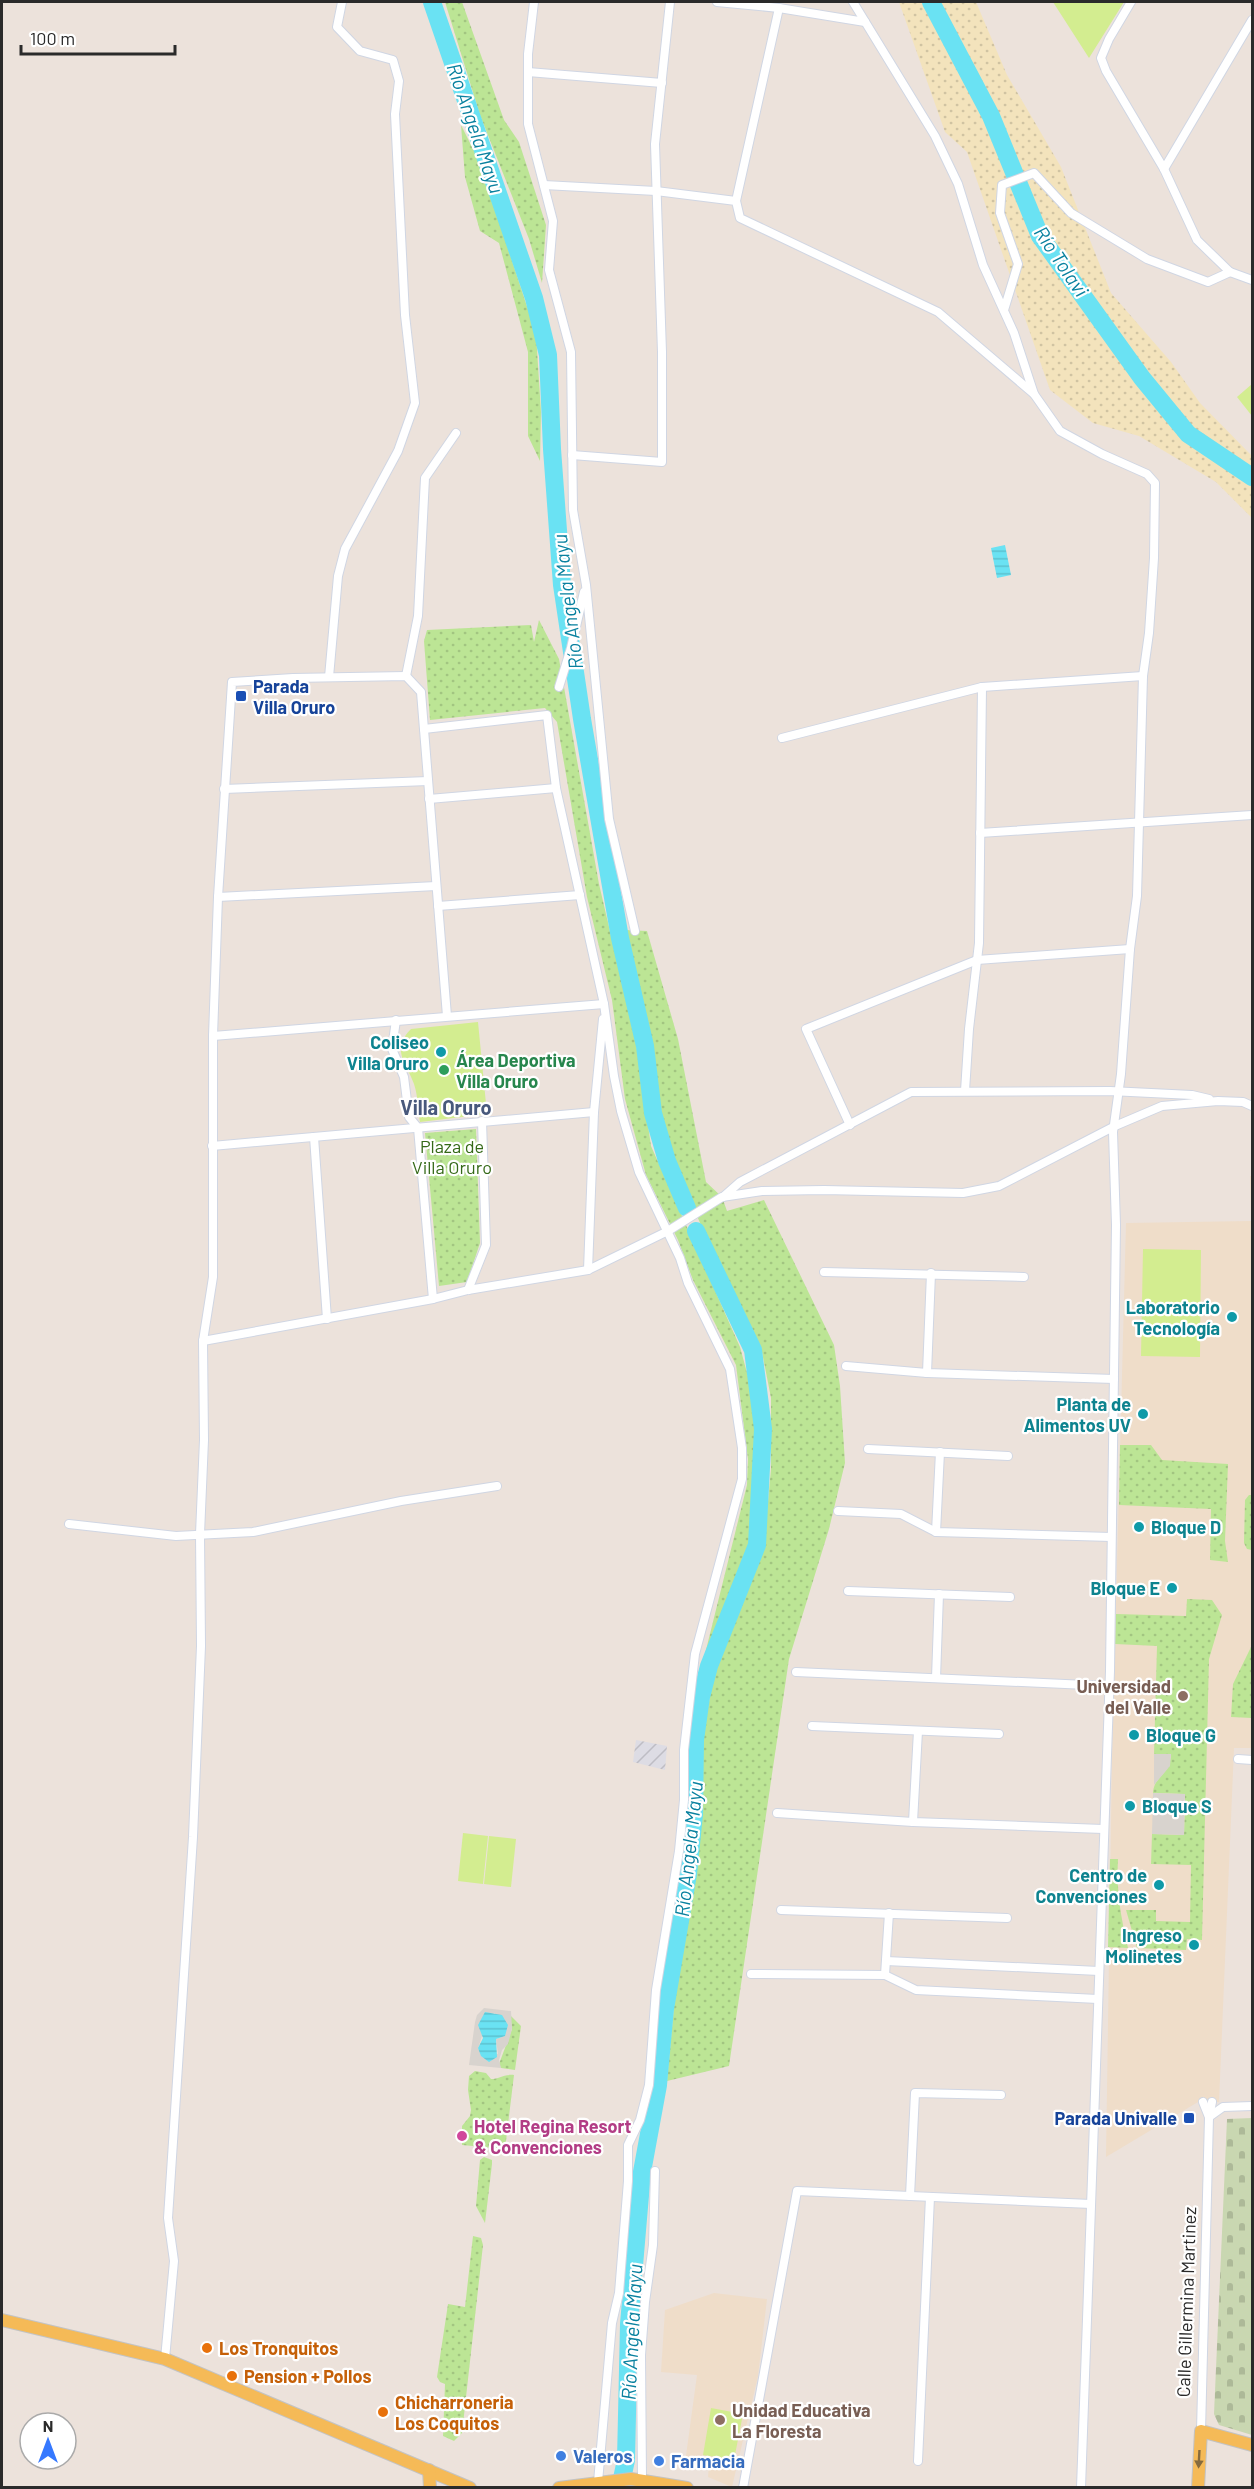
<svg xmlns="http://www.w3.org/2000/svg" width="1254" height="2489" viewBox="0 0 1254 2489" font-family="Barlow,sans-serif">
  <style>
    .industrial { fill: url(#industrial-furrows) }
    .education { fill: #efddc9 }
    .grass { fill: url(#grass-dots) }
    .sand { fill: url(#sand-dots) }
    .cemetery { fill: url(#cemetery-stones) }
    .pitch { fill: #d3ed90 }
    .plaza { fill: #d8d3ce; fill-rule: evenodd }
    .water { fill: url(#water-rules) }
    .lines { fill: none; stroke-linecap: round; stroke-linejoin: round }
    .river { stroke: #6ae2f3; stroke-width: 18 }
    .street-casing { stroke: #d0d6e3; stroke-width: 10 }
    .primary-casing { stroke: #c3c3c3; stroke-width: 14 }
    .street { stroke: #fff; stroke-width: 8 }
    .primary { stroke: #f5ba57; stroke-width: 12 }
    .oneway { fill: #856b3e }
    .transit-dot { fill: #1a4fb4; stroke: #fff; stroke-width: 2 }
    .culture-dot { fill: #0f9aa8; stroke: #fff; stroke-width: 2 }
    .leisure-dot { fill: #2e9e5b; stroke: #fff; stroke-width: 2 }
    .education-dot { fill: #8d6e63; stroke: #fff; stroke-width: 2 }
    .hotel-dot { fill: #d1479c; stroke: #fff; stroke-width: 2 }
    .food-dot { fill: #e8710a; stroke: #fff; stroke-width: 2 }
    .shop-dot { fill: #3f7fe0; stroke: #fff; stroke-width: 2 }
    .labels { text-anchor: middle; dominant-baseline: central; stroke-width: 4.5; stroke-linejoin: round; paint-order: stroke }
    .transit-label { font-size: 18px; font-weight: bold; fill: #164399; stroke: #fff; text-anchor: start }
    .culture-label { font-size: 18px; font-weight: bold; fill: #0d838f; stroke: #fff; text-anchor: end }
    .leisure-label { font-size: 18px; font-weight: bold; fill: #27864d; stroke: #fff; text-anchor: start }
    .park-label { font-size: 18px; fill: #346917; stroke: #fff }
    .education-label { font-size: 18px; font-weight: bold; fill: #785e54; stroke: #fff; text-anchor: end }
    .hotel-label { font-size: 18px; font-weight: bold; fill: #b23c85; stroke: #fff; text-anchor: start }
    .street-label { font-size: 18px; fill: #2a2a2a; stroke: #fff }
    .food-label { font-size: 18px; font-weight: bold; fill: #c56008; stroke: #fff; text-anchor: start }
    .shop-label { font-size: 18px; font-weight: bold; fill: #366cbe; stroke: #fff; text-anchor: start }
    .water-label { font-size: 20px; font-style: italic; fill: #09819f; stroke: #fff }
    .neighbourhood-label { font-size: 20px; font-weight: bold; fill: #48597c; stroke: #fff }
  </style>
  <defs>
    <pattern id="industrial-furrows" width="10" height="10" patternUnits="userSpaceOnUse" patternTransform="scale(1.5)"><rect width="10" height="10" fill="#dddce4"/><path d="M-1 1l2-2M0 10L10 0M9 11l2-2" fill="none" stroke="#bebdc4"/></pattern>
    <pattern id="grass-dots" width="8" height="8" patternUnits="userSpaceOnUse" patternTransform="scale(1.5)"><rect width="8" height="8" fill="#bce595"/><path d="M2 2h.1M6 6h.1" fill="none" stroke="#a2c581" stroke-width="1.8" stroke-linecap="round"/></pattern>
    <pattern id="sand-dots" width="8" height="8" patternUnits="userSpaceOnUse" patternTransform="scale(1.5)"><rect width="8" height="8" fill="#f3e3bc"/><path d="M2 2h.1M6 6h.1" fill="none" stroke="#d0c3a2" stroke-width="1.8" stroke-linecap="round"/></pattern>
    <pattern id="cemetery-stones" width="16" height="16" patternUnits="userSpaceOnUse" patternTransform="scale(1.5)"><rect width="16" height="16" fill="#c9d7b1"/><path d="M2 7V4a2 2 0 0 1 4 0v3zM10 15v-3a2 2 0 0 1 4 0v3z" fill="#adb998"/></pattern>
    <pattern id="water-rules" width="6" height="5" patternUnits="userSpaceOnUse" patternTransform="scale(1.5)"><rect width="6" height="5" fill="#6ae2f3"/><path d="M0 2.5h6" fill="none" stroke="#5cc2d0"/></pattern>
  </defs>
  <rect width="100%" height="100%" fill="#ece2db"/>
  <!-- industrial -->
  <polygon class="industrial" points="636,1740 667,1746 665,1770 633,1762"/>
  <!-- education -->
  <g class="education">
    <polygon points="1250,1176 1252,1176 1252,1748 1234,1748 1219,2102 1198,2102 1106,2157 1112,1758 1126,1223 1251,1221"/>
    <polygon points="714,2293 767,2299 758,2376 732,2487 708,2477 709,2465 685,2463 697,2375 661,2372 665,2310"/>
  </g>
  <!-- grass -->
  <g class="grass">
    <polygon points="445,2 462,2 504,120 519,142 546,225 542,283 529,239 480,115"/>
    <polygon points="461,125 480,163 536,334 541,412 540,461 528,436 528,352 499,243 480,231 465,177"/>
    <polygon points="539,620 559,659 599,884 636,1043 651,1146 740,1347 750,1384 756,1429 751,1541 703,1662 747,1485 748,1459 736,1365 693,1280 678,1240 646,1175 625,1099 612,1000 587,897 557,722 545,708 430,720 424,641 427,630 531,625 534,642"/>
    <polygon points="626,930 647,931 678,1039 706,1182 722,1197 727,1211 764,1200 834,1345 840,1386 845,1463 829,1529 789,1659 729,2066 667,2081 675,1996 695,1869 702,1800 701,1754 706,1719 715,1668 764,1545 771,1469 771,1398 761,1347 708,1242 674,1161 662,1117 651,1038 627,962"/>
    <polygon points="476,1129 480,1243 467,1282 439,1286 425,1133"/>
    <polygon points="1120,1445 1151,1445 1162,1460 1228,1464 1225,1541 1228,1562 1210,1560 1211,1509 1119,1505"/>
    <polygon points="1249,1495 1252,1495 1252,1550 1247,1549 1244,1543 1245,1500"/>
    <path d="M1187 1599 1212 1600 1222 1615 1209 1659 1202 1940 1187 1939 1186 1950 1137 1948 1126 1910H1156V1921L1190 1922 1191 1865 1151 1864 1152 1834 1184 1835 1185 1794 1153 1793C1154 1775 1170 1776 1171 1754H1154L1157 1646 1115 1644 1116 1614 1186 1616Z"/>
    <polygon points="1252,1645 1252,1718 1231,1717 1233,1684"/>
    <path d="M1110 1859H1118C1116 1890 1121 1918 1128 1948L1108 1947Z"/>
    <polygon points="510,2015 521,2026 515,2070 501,2068 499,2064 512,2029"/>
    <path d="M475 2071 486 2073 491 2079C499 2079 503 2074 514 2075L505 2149 462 2145V2126L470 2116 471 2110 468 2090 469 2076Z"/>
    <polygon points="484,2157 492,2160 492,2164 485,2223 476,2206 480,2160"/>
    <polygon points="473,2236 481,2238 483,2245 462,2433 454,2441 443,2436 445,2384 440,2382 437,2377 448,2304 465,2307"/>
  </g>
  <!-- sand -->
  <polygon class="sand" points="899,2 976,2 1007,75 1061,167 1111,293 1171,362 1200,403 1252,456 1252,518 1216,482 1139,436 1093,423 1050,390 967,152 945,132"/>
  <!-- cemetery -->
  <polygon class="cemetery" points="1252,2118 1252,2435 1219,2425 1214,2414 1227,2119"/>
  <!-- pitch -->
  <g class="pitch">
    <polygon points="1053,2 1124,2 1089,58"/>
    <polygon points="1252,384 1252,416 1237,397"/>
    <path d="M478 1022 487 1114 420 1122C418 1110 418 1096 414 1084 407 1063 390 1050 411 1029Z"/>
    <polygon points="1143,1249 1201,1250 1200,1357 1141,1356"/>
    <polygon points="463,1833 488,1836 483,1884 458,1881"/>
    <polygon points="489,1836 516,1839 511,1887 484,1884"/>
    <polygon points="711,2408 743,2414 734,2460 703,2455"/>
  </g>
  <!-- plaza -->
  <g class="plaza">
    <polygon points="1154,1754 1171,1754 1170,1766 1154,1785"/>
    <polygon points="1153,1793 1185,1794 1184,1835 1152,1834"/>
    <path d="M484 2008 511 2011 512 2029 508 2044 502 2050 499 2060 501 2068 469 2065 475 2022 477 2015ZM489 2013H495L505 2036 496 2039 498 2054 478 2049Z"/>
  </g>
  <!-- water -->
  <g class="water">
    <polygon points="1005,545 1011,575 997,578 991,548"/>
    <polygon points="485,2012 502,2015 508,2025 505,2036 496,2039 497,2057 489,2062 481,2056 478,2048 483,2038 478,2025"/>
  </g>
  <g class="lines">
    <!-- river -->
    <g class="river">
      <polyline points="432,2 534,298 548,355 552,449 562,585 582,719 620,938 645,1046 653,1113 667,1161 687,1208"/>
      <polyline points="931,2 991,116 1040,236 1142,378 1188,434 1252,477"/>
      <polyline points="620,2488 626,2460 629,2324 642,2172 658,2085 665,2009 688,1874 694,1814 695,1740 701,1697 709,1666 757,1545 763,1429 753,1350 696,1231"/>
    </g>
    <defs>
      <g id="street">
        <polyline points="534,2 528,54 528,124 553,221 549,270 571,352 573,510 586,585 609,819 635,931"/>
        <polyline points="717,2 779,8 865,22"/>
        <polyline points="853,2 935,136 958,184 983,265 1014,333 1034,394 1060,431 1102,454 1147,474 1155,483 1154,558 1149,633 1143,676 1137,896 1130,949 1121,1074 1113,1132 1116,1225 1110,1671 1081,2488"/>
        <polyline points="1131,2 1109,39 1101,58 1106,71 1164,169 1197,240 1230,272 1252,280"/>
        <polyline points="528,72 662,83"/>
        <polyline points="1164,169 1252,20"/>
        <polyline points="544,185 656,191 736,201 740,218 938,312 1034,394"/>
        <polyline points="736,201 779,8"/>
        <polyline points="1004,310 1018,264 1000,213 1002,185 1034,173 1071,213 1147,259 1208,282 1230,272"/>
        <polyline points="572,455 662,462 662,352 655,144 670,2"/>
        <polyline points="406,676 418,616 425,478 456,433"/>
        <polyline points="329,677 338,576 345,549 398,451 415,403 405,315 395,114 399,81 393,60 360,51 337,27 342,2"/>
        <polyline points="559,687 571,648 584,592"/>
        <polyline points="424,729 547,715 556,788 604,1004 614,1076 621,1111 639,1172 680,1258 688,1283 730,1369 742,1448 742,1479 695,1654 684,1750 684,1800 679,1851 656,1990 649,2085 640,2120 628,2145 628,2181 619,2293 612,2323 598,2482"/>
        <polyline points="782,738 982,687 1143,676"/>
        <polyline points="224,789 428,781"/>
        <polyline points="429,799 556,788"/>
        <polyline points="980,833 1252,815"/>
        <polyline points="218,897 436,886"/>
        <polyline points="438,906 580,895"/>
        <polyline points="396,1020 392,1049 404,1077 409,1117 418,1128 433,1299"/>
        <polyline points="213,1036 604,1004"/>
        <polyline points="965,1091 969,1029 979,943 982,687"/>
        <polyline points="850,1125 806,1029 977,960 1130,949"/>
        <polyline points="314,1137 327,1319"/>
        <polyline points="212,1146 594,1112"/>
        <polyline points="723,1197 740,1182 911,1092 1110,1091 1192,1095 1209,1099"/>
        <polyline points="588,1270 594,1112 603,1019"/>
        <polyline points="824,1272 1024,1277"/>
        <polyline points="468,1290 486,1245 482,1121"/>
        <polyline points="203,1341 433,1299 468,1290 588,1270 668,1231 722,1197 762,1191 824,1190 963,1193 999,1186 1115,1126 1162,1106 1218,1101 1243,1102 1252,1106"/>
        <polyline points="846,1366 927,1373 1114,1379"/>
        <polyline points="927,1373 931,1273"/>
        <polyline points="868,1449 1008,1456"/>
        <polyline points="838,1511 901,1514 936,1532 1111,1537"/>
        <polyline points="69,1524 176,1536 253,1532 401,1501 497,1486"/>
        <polyline points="936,1532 940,1452"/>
        <polyline points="848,1591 1010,1597"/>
        <polyline points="796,1672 1109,1686"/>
        <polyline points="936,1678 939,1594"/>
        <polyline points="812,1726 999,1734"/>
        <polyline points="1238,1759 1252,1760"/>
        <polyline points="777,1813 913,1822 1103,1829"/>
        <polyline points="913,1822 918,1731"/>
        <polyline points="781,1910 1007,1918"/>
        <polyline points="886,1961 1099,1971"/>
        <polyline points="751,1974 885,1975 916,1990 1098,1999"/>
        <polyline points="885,1975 889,1913"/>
        <polyline points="1203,2102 1209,2117"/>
        <polyline points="1209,2117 1223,2107 1252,2106"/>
        <polyline points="910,2196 915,2093 1001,2095"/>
        <polyline points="165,2359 174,2261 168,2218 193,1837 201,1646 200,1534 204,1440 203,1341 213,1277 213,1036 218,897 232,682 293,678 406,676 421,692 447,1016"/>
        <polyline points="1201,2431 1209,2117 1212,2102"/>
        <polyline points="918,2461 930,2197"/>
        <polyline points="642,2480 641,2355 645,2302 653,2245 655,2171"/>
        <polyline points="743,2488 797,2191 1091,2204"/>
      </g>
      <g id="primary">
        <polyline points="2,2320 165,2359 470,2488"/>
        <polyline points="429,2470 430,2488"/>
        <polyline points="559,2488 631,2479 687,2488"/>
        <polyline points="1198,2488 1201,2431 1252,2445"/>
      </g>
    </defs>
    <!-- street casing -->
    <use href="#street" class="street-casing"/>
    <!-- primary casing -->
    <use href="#primary" class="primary-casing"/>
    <!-- street -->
    <use href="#street" class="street"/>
    <!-- primary -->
    <use href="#primary" class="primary"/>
  </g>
  <!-- one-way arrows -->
  <defs><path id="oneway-solid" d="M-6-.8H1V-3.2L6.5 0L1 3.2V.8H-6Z" transform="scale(1.5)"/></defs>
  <use class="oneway" href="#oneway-solid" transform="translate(1199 2459) rotate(93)"/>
  <!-- markers -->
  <g class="transit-dot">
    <rect x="235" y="690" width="12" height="12" rx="3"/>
    <rect x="1183" y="2112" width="12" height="12" rx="3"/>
  </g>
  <g class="culture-dot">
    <circle cx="441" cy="1052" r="6"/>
    <circle cx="1232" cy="1317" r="6"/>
    <circle cx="1143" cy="1414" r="6"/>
    <circle cx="1139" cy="1527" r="6"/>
    <circle cx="1172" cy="1588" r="6"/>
    <circle cx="1134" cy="1735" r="6"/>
    <circle cx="1130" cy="1806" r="6"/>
    <circle cx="1159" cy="1885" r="6"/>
    <circle cx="1194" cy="1945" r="6"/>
  </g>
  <circle class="leisure-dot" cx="444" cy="1070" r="6"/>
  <g class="education-dot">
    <circle cx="1183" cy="1696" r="6"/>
    <circle cx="720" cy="2420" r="6"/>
  </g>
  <circle class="hotel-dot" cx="462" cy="2136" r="6"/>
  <g class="food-dot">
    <circle cx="207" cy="2348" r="6"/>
    <circle cx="232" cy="2376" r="6"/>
    <circle cx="383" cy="2412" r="6"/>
  </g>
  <g class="shop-dot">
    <circle cx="561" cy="2456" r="6"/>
    <circle cx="659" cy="2461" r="6"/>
  </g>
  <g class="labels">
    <!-- transit labels -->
    <g class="transit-label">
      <text x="253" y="686">Parada<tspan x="253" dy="21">Villa Oruro</tspan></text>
      <text x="1177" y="2118" text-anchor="end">Parada Univalle</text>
    </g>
    <!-- culture labels -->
    <g class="culture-label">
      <text x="429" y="1042">Coliseo<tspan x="429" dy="21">Villa Oruro</tspan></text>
      <text x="1220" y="1307">Laboratorio<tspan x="1220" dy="21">Tecnología</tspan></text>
      <text x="1131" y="1404">Planta de<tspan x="1131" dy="21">Alimentos UV</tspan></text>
      <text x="1151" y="1527" text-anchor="start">Bloque D</text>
      <text x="1160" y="1588">Bloque E</text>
      <text x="1146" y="1735" text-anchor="start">Bloque G</text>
      <text x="1142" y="1806" text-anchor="start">Bloque S</text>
      <text x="1147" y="1875">Centro de<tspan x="1147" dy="21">Convenciones</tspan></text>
      <text x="1182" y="1935">Ingreso<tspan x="1182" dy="21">Molinetes</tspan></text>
    </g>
    <!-- leisure labels -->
    <g class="leisure-label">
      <text x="456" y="1060">Área Deportiva<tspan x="456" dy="21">Villa Oruro</tspan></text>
    </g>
    <!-- park labels -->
    <g class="park-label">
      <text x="452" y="1146">Plaza de<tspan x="452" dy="21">Villa Oruro</tspan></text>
    </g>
    <!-- education labels -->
    <g class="education-label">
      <text x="1171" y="1686">Universidad<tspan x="1171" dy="21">del Valle</tspan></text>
      <text x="732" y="2410" text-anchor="start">Unidad Educativa<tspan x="732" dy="21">La Floresta</tspan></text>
    </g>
    <!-- hotel labels -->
    <g class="hotel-label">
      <text x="474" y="2126">Hotel Regina Resort<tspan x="474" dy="21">&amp; Convenciones</tspan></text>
    </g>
    <!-- street labels -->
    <g class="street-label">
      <text transform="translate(1186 2302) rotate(-88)">Calle Gillermina Martinez</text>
    </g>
    <!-- food labels -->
    <g class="food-label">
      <text x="219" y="2348">Los Tronquitos</text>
      <text x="244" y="2376">Pension + Pollos</text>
      <text x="395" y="2402">Chicharroneria<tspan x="395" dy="21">Los Coquitos</tspan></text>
    </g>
    <!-- shop labels -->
    <g class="shop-label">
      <text x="573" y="2456">Valeros</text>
      <text x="671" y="2461">Farmacia</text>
    </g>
    <!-- water labels -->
    <g class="water-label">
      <text transform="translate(476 128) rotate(71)">Río Angela Mayu</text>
      <text transform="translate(1062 261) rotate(56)">Río Tolavi</text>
      <text transform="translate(567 602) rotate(-97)">Río Angela Mayu</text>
      <text transform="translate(688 1849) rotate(-84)">Río Angela Mayu</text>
      <text transform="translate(631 2332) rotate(-87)">Río Angela Mayu</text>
    </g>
    <!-- neighbourhood labels -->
    <g class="neighbourhood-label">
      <text x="446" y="1107">Villa Oruro</text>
    </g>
  </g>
  <!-- border -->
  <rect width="1254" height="2489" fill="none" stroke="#2a2a2a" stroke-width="6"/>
  <!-- north arrow -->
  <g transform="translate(48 2441)"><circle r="28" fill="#ffffff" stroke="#aaaaaa" stroke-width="1.5"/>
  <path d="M0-4.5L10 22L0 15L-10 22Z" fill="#3578ff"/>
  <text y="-9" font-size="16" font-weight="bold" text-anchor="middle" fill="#2a2a2a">N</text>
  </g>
  <!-- scale -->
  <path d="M21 45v9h154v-9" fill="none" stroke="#2a2a2a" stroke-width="3"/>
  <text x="30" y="45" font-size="18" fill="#2a2a2a" stroke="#ffffff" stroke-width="4.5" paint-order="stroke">100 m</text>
</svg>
